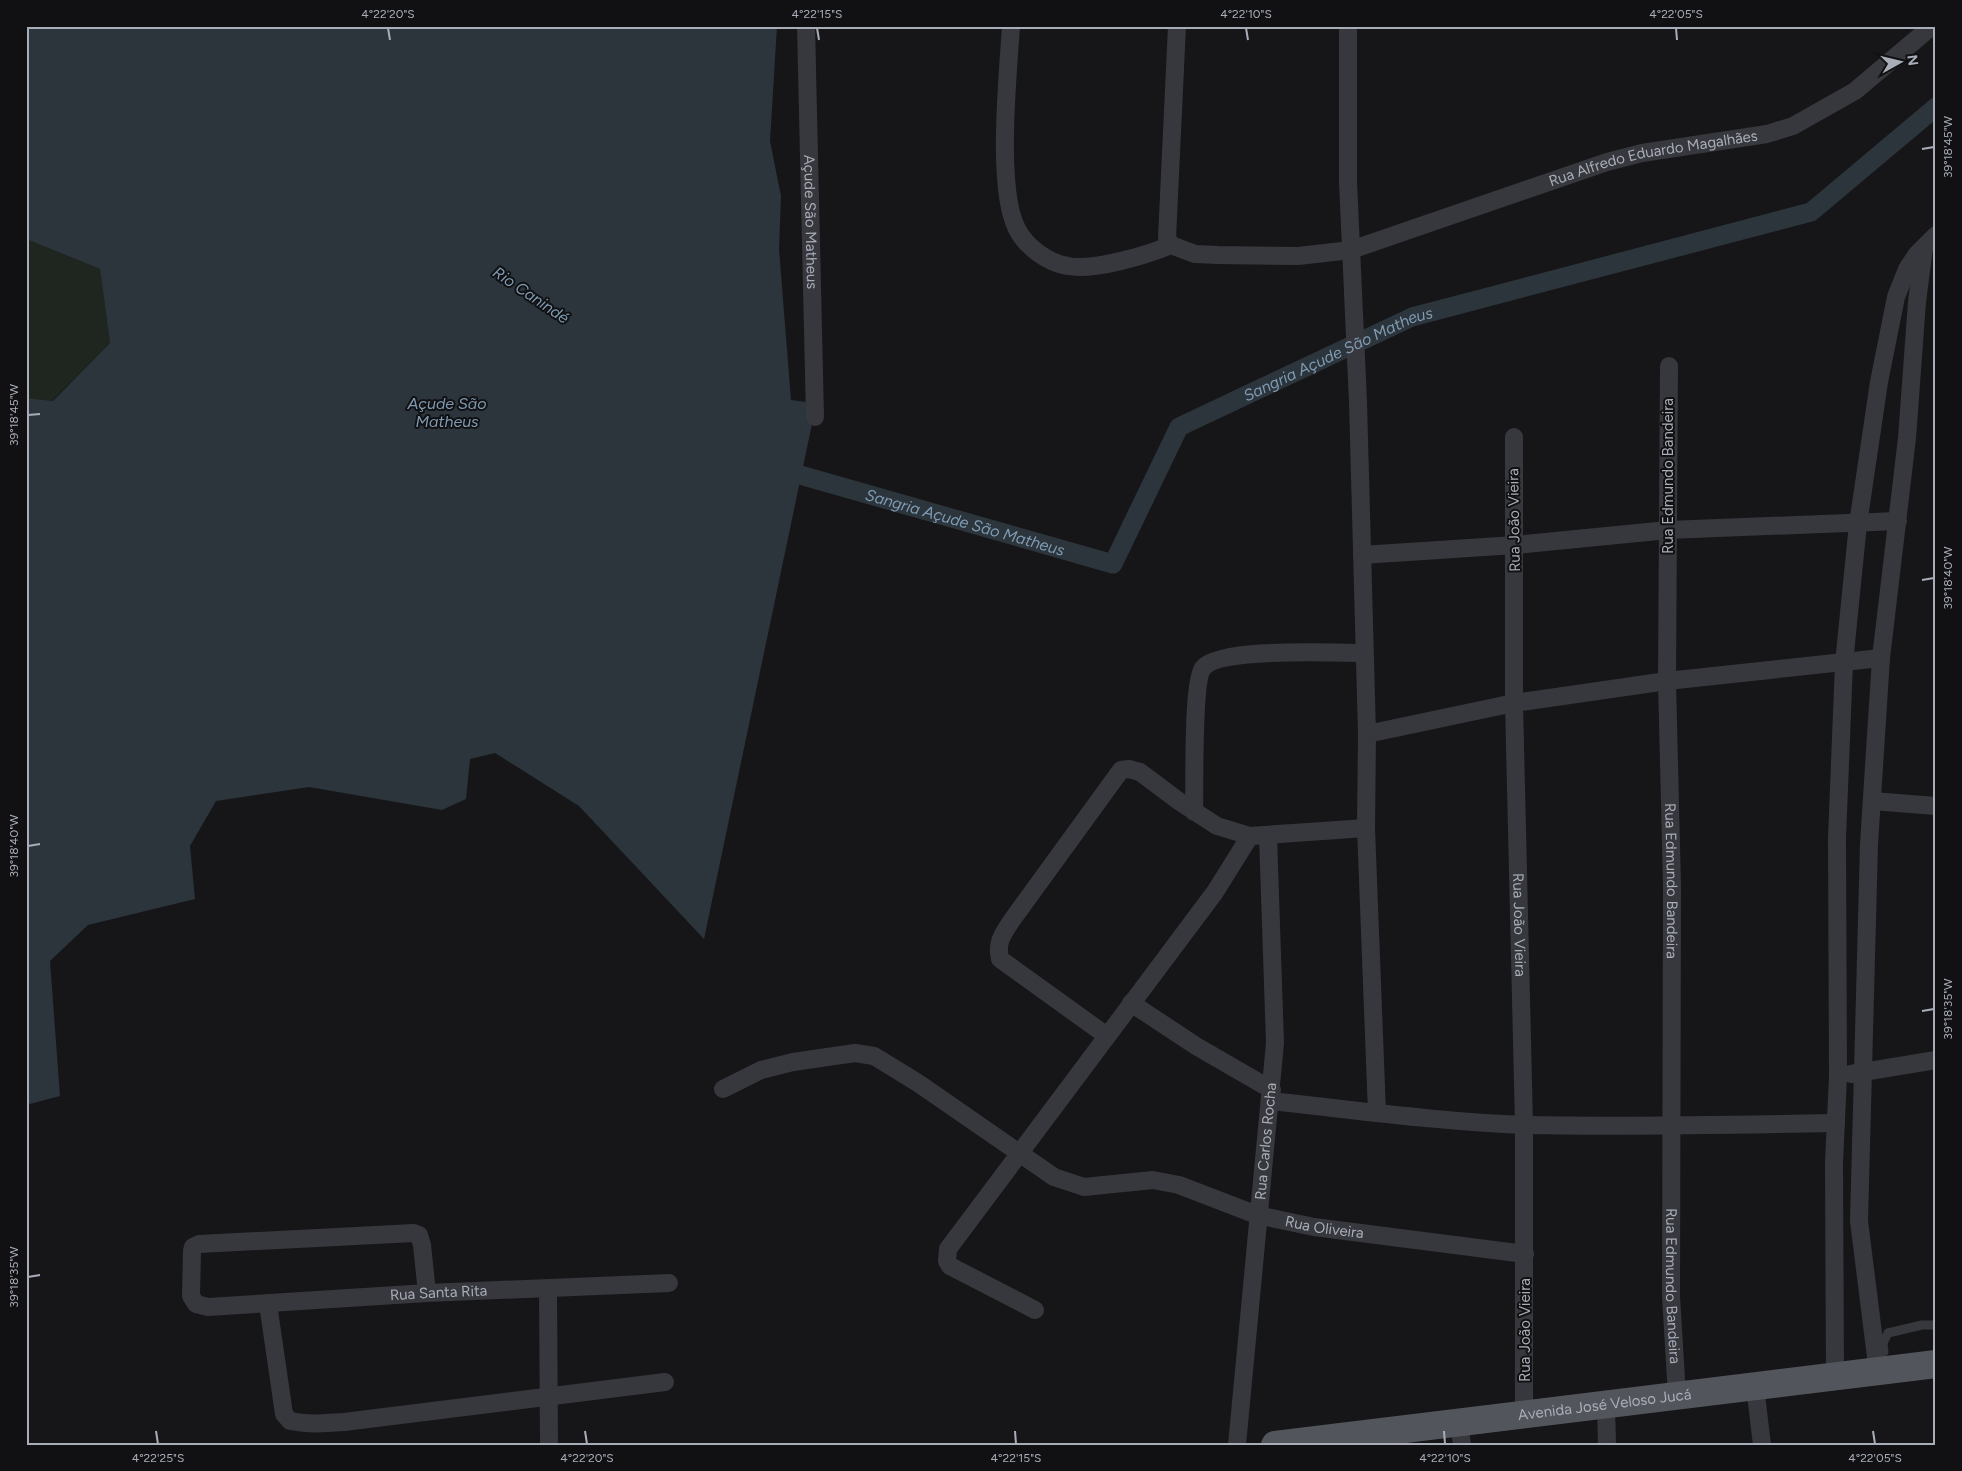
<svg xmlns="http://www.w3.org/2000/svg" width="1962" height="1471" viewBox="0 0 1962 1471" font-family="Figtree,sans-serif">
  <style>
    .green { fill: #1e261f }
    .water { fill: #2c353c }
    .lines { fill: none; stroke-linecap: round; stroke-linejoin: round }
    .canal { stroke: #2c353c; stroke-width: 19 }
    .lane { stroke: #37383d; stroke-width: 9 }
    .street { stroke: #37383d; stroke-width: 18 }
    .primary { stroke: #53555c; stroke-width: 28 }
    .ticks { fill: none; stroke: #a8adb8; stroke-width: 2 }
    .labels { text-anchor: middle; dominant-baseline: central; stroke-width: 4; stroke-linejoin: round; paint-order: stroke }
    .street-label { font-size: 15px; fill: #a8adb8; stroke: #111113 }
    .water-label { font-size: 16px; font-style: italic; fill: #7f9bb3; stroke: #111113 }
    .neatline { fill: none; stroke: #a8adb8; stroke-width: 2 }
    .ticks-label { font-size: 12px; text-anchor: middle; fill: #a8adb8 }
  </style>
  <rect width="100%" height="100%" fill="#161618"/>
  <!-- green -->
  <polygon class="green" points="26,239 100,269 110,343 52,401 26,398"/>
  <!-- water -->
  <polygon class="water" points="26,26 777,26 770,141 781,196 779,249 791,400 814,403 813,419 704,939 579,806 495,753 470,759 466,799 442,810 309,787 216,801 190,846 195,899 88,925 50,961 60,1096 26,1105 26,398 53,401 110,343 100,269 26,239"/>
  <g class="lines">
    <!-- canal -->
    <path class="canal" id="s1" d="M793 473 1113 564 1179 427 1412 317 1811 212 1936 107"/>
    <!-- lane -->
    <polyline class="lane" points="1884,1352 1883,1343 1888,1333 1922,1325 1936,1325"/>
    <!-- street -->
    <g class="street">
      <path id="s2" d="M806 26 815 417"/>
      <path d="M1011 26C1008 74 996 189 1017 229 1026 247 1048 263 1068 266 1094 271 1147 255 1171 245"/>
      <path id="s3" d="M1177 26 1167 238 1171 245 1195 254 1218 255 1298 256 1351 250 1607 162 1642 153 1767 134 1793 126 1855 91 1932 26"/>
      <polyline points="1348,26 1348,182 1358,402 1367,734 1366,828 1377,1113"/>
      <path id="s4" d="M1669 366 1667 681 1672 886 1671 1296 1677 1396"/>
      <path id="s5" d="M1514 437V703L1524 1125V1413"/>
      <polyline points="1362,555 1515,545 1668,530 1898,521"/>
      <polyline points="1367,734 1514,703 1667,681 1881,658"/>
      <polyline points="1872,801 1936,806"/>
      <path d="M1194 812C1195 789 1192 682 1203 668 1220 647 1334 653 1364 653"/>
      <polyline points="1131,1003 1196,1046 1272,1090"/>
      <path d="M1107 1036 1000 959C996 942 1003 934 1012 920L1121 770 1129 769 1140 772 1180 802 1217 826 1250 836 1366 828"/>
      <polyline points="1851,1074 1936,1060"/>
      <path id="s6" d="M723 1089 761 1070 793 1062 855 1053 874 1056 918 1083 1054 1177 1084 1187 1153 1180 1179 1185 1257 1215 1314 1227 1525 1254"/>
      <path d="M1270 1101C1355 1110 1441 1122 1526 1125 1630 1127 1733 1125 1836 1123"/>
      <polyline points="548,1288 549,1445"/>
      <path id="s7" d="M427 1293 422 1245 419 1235 414 1233 199 1244 193 1247 192 1251 191 1296 196 1304 208 1307 427 1293 669 1283"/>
      <path d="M268 1304 284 1414 290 1421C309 1425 325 1423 344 1422L665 1382"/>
      <polyline points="1035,1310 950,1266 947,1261 948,1249 1215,892 1250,836"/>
      <polyline points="1878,1373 1859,1221 1869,844 1881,658 1907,438 1917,302 1924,247"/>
      <polyline points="1835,1377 1834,1163 1838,1076 1837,838 1844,663 1858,524 1879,382 1896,297 1907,269 1917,254 1936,235"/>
      <polyline points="1755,1386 1762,1445"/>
      <polyline points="1606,1405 1607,1445"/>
      <polyline points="1459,1422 1462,1445"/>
      <path id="s8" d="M1237 1445 1275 1043 1268 836"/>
    </g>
    <!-- primary -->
    <path class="primary" id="s9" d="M1275 1445 1936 1364"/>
  </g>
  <!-- ticks -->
  <path class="ticks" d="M388 28 390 40M817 28 819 40M1246 28 1248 40M1676 28 1677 40M1922 149 1934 147M28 415 40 414M1922 580 1934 578M28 846 40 844M1922 1011 1934 1009M28 1277 40 1275M156 1431 158 1444M585 1431 587 1444M1015 1431 1016 1444M1444 1431 1445 1444M1873 1431 1875 1444"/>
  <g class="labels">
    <!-- street labels -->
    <g class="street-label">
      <text stroke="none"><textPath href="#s3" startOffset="719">Rua Alfredo Eduardo Magalhães</textPath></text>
      <text stroke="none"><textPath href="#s2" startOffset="196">Açude São Matheus</textPath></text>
      <text transform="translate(1668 476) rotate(-90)">Rua Edmundo Bandeira</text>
      <text transform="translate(1514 520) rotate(-91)">Rua João Vieira</text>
      <text stroke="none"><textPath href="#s4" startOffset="515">Rua Edmundo Bandeira</textPath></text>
      <text stroke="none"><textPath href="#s5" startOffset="488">Rua João Vieira</textPath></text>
      <text stroke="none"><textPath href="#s8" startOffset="305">Rua Carlos Rocha</textPath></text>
      <text stroke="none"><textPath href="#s6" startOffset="654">Rua Oliveira</textPath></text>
      <text stroke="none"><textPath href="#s4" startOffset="920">Rua Edmundo Bandeira</textPath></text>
      <text stroke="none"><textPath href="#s7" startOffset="588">Rua Santa Rita</textPath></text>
      <text transform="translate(1525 1330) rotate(-90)">Rua João Vieira</text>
      <text stroke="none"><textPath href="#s9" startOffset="332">Avenida José Veloso Jucá</textPath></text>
    </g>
    <!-- water labels -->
    <g class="water-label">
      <text transform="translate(531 295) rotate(34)">Rio Canindé</text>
      <text stroke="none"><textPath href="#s1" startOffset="660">Sangria Açude São Matheus</textPath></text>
      <text x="447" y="403">Açude São<tspan x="447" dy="18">Matheus</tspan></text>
      <text stroke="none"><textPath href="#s1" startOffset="179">Sangria Açude São Matheus</textPath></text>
    </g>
  </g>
  <!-- border -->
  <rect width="1962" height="1471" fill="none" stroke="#111113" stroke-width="55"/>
  <!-- north arrow -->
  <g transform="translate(1900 62) rotate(82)" stroke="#111113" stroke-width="4" paint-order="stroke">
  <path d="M0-4L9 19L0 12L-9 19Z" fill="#a8adb8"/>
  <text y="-8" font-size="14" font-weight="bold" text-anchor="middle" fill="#a8adb8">N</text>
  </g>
  <rect x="28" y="28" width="1906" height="1416" class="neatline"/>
  <g class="ticks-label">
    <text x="388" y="18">4°22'20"S</text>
    <text x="817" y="18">4°22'15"S</text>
    <text x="1246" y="18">4°22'10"S</text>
    <text x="1676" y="18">4°22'05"S</text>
    <text transform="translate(1948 147) rotate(-90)" y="4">39°18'45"W</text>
    <text transform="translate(14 415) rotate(-90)" y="4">39°18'45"W</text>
    <text transform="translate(1948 578) rotate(-90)" y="4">39°18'40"W</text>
    <text transform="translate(14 846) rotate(-90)" y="4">39°18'40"W</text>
    <text transform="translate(1948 1009) rotate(-90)" y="4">39°18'35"W</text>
    <text transform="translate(14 1277) rotate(-90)" y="4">39°18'35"W</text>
    <text x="158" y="1462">4°22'25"S</text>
    <text x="587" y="1462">4°22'20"S</text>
    <text x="1016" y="1462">4°22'15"S</text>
    <text x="1445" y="1462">4°22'10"S</text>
    <text x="1875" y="1462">4°22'05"S</text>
  </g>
</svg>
